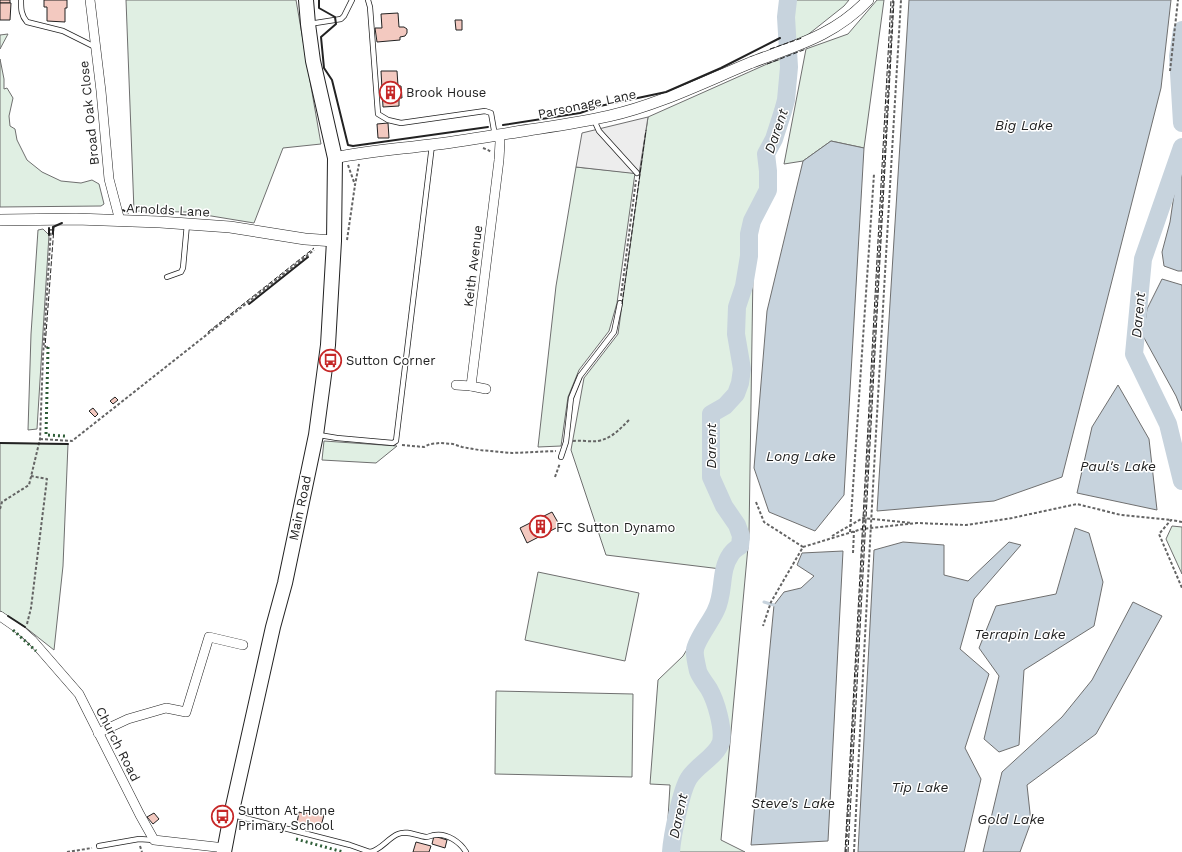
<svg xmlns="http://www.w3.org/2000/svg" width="1182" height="852" viewBox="0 0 1182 852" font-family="'Work Sans',sans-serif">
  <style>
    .green { fill: #e0efe3; stroke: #6f6f6f }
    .parking { fill: #ededed; stroke: #6f6f6f }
    .water { fill: #c7d3dd; stroke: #6f6f6f }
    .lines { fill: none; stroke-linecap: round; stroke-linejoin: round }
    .stream { stroke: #c7d3dd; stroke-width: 3 }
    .river { stroke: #c7d3dd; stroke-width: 18 }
    .building { fill: #f3c9c0; stroke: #222 }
    .service-casing { stroke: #222; stroke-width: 6 }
    .minor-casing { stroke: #222; stroke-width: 10 }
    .tertiary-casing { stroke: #222; stroke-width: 12 }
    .primary-casing { stroke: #222; stroke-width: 16 }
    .path { stroke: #646464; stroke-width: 2; stroke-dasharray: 3 2; stroke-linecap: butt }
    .service { stroke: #fff; stroke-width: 4.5 }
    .minor { stroke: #fff; stroke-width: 9 }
    .tertiary { stroke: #fff; stroke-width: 11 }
    .primary { stroke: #fff; stroke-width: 14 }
    .hedge { stroke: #2f5e38; stroke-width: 3; stroke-dasharray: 2 3; stroke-linecap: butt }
    .fence { stroke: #222; stroke-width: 1; stroke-dasharray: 5 2; stroke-linecap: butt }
    .wall { stroke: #222; stroke-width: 2 }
    .labels { text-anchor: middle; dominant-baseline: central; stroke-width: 3; stroke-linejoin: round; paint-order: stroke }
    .poi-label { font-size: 13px; fill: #222; stroke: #fff; text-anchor: start }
    .street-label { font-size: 13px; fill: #222; stroke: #fff }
    .water-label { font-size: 14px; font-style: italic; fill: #222; stroke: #fff }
  </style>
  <rect width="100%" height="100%" fill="#fff"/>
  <!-- green -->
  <g class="green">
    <polygon points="126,0 296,0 321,144 283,148 254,223 187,212 134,211"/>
    <polygon points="793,0 849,0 844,6 805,37 792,41"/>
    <polygon points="877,0 884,0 864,148 831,141 803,161 784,164 806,49 848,34"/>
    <polygon points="8,34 0,49 0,35"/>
    <polygon points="784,58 782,104 763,154 764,189 746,232 740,291 753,272 749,536 721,840 745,852 666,852 670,785 650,784 658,680 683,656 714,605 721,569 606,555 571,450 584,378 618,334 648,117 767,64"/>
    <polygon points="0,59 4,79 4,89 7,88 13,98 9,116 10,126 15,129 17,140 27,160 42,172 61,181 81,183 92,180 99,184 104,204 101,206 0,207"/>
    <polygon points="576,167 635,173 617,303 609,331 579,370 568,397 561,446 538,447 556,286"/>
    <polygon points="43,229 49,235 37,429 28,430 31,334 38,230"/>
    <polygon points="324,441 397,446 376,463 322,460"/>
    <polygon points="0,443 68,444 63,566 54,650 25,627 0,611"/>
    <polygon points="1172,526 1182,527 1182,574 1166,539"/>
    <polygon points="538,572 639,593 625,661 525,640"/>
    <polygon points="496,691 633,694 632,777 495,774"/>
  </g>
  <!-- parking -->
  <polygon class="parking" points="648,117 639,174 576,167 582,133"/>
  <!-- water -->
  <g class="water">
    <polygon points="909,0 1171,0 1161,88 1062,477 994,501 877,511"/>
    <polygon points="831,141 864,148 844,495 815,531 769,512 754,468 767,311 803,161"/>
    <polygon points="1182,170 1182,271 1178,271 1164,266 1162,252 1170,222 1176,181"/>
    <polygon points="1162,279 1182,285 1182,411 1176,396 1143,336 1147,309"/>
    <polygon points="1118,385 1149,439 1157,510 1077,493 1092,427"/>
    <polygon points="1075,528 1089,533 1103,582 1094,626 1024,670 1019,745 999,752 984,739 999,676 979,648 996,606 1056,594"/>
    <polygon points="903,542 944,545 944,575 968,581 1009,542 1021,545 974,599 960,649 989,674 965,748 981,779 964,852 858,852 874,550"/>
    <polygon points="843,551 828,841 751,845 774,605 784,592 801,588 814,576 797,565 802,553"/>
    <polygon points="1133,602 1162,616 1096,734 1027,785 1031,822 1020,852 983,852 1002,772 1062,717 1092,680"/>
  </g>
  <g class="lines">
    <!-- stream -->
    <polyline class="stream" points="764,602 774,605"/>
    <!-- river -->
    <g class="river">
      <polyline points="1182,30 1178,56 1182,123"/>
      <polyline points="1182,147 1143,259 1134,354 1168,424 1182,481"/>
      <path d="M671 852C672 837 681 790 689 778 696 766 717 756 721 742 724 729 716 701 709 689 706 684 700 677 698 671 697 666 694 655 695 650 696 640 712 620 716 610 725 592 719 571 731 554 733 551 737 548 740 546L741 536 737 525 724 506 711 477V414L725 406 736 394 740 383 742 369 736 334 737 307 744 286 749 256V234L752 221 768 190V171L766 154 774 139 783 111 786 100 789 67 786 17 788 0"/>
    </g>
  </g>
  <!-- building -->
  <g class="building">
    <rect x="0" y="0" width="10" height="3"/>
    <polygon points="44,0 67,0 67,8 65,8 65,22 47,21 47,7 44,7"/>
    <polygon points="0,3 11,3 10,20 0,20"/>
    <polygon points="398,13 399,27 404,27 407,29 407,33 405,36 400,37 400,40 377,42 375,28 382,28 381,14"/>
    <polygon points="455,20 462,20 462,30 456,30"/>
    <polygon points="381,71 397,71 398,86 401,86 402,98 399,98 399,106 383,107"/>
    <polygon points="388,123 389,138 378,138 377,124"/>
    <polygon points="115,397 118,400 113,404 110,401"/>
    <polygon points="93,408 98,414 95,417 89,411"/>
    <polygon points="552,512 560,526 527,543 520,528"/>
    <polygon points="307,810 324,815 321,826 310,823 309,828 297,823 299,812 306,814"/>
    <polygon points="154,813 159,819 153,824 147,817"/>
    <polygon points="434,836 447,840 445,848 432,844"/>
    <polygon points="416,842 431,846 429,852 413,852"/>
  </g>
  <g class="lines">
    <defs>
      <g id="service">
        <path d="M21 0C21 9 21 15 27 22L63 31 95 47"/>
        <polyline points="368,0 370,7 378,114 388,120 401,123 485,111 491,113 495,136"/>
        <polyline points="309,24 341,19 344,16 352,0"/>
        <polyline points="594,120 599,131 637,173"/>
        <polyline points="167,277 181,272 183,268 187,224"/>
        <polyline points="319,435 337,438 393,443 396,441 432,145"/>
        <polyline points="561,457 566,442 571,398 580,376 614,332 620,303"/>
        <polyline points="233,815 350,845 370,852"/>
        <polyline points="99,846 139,839 154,840"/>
        <path d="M370 852C381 850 388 838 398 834 407 830 417 836 426 837 429 837 432 835 435 835 447 833 460 842 466 852"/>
      </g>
      <g id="minor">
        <polyline points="90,0 101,91 109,179 120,221"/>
        <polyline points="456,385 471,386"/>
        <polyline points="486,389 471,386 499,160 500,142 499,135"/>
        <polyline points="0,616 23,632 32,640 79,694 140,815 154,840 225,848"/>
        <polyline points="98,733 128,719 166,708 186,712 209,637 243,645"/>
      </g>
      <g id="tertiary">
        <path d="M335 158C366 151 398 149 430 145 463 141 496 135 529 130 555 126 583 122 609 116 658 105 704 82 750 63 794 46 834 36 868 0"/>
        <polyline points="0,220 76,219 160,222 230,227 305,239 334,241"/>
      </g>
      <polyline id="primary" points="224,852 231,815 273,627 285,583 316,435 328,345 334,241 335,158 313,61 308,24 306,0"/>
    </defs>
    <!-- service casing -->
    <use href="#service" class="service-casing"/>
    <!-- minor casing -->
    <use href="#minor" class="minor-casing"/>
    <!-- tertiary casing -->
    <use href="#tertiary" class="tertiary-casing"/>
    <!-- primary casing -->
    <use href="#primary" class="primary-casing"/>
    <!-- path -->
    <g class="path">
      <polyline points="1170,71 1178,0"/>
      <polyline points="483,148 488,150 491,152"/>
      <polyline points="348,165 355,185 359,164"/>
      <polyline points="347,240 355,185"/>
      <polyline points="621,296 636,180"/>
      <polyline points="40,439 72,441 314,250"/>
      <path d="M573 441C581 440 590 442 598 441 612 438 619 430 629 420"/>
      <polyline points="402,445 424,447 430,444 440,443 453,444 462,447 479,450 512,453 556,451"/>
      <polyline points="555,477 560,463"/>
      <polyline points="756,502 764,522 803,547 771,602 763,626"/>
      <polyline points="0,509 2,502 29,485 40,439 43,356 51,229"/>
      <polyline points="1182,522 1171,520 1159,534 1182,588"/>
      <polyline points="850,532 874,174"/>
      <polyline points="832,536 863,518 912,523"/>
      <polyline points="803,547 862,529 917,523 966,525 1012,518 1077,504 1121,515 1171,520"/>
      <polyline points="853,553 854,531"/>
      <polyline points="27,624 31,608 47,479 31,476"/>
      <polyline points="140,846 142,852"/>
      <polyline points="67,852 92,848"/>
      <polyline points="846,852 893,0"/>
      <path d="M854 852C868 568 884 284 901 0"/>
    </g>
    <!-- service -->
    <use href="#service" class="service"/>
    <!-- minor -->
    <use href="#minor" class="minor"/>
    <!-- tertiary -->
    <use href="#tertiary" class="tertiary"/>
    <!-- primary -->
    <use href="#primary" class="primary"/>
    <!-- hedge -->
    <g class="hedge">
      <polyline points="48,347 46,435 65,436"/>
      <polyline points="13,630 36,651"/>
      <polyline points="296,839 343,852"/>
    </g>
    <!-- fence -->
    <g class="fence">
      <polyline points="770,49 802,38"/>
      <polyline points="767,64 806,49"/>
      <polyline points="622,304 646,130"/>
      <polyline points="208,332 314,248"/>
      <polyline points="48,347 45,347 54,227"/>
      <polyline points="845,852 891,0"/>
      <polyline points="848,852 894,0"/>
    </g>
    <!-- wall -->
    <g class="wall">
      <polyline points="319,0 319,8 335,17 336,24 321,37 324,68 332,80 348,145 353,146 488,127"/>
      <polyline points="503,125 580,113 600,106 666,92 721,68 780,38"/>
      <polyline points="123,210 128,213"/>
      <polyline points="53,234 53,227 62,223"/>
      <polyline points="49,235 49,228"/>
      <polyline points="249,304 308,257"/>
      <polyline points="0,443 68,444"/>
      <polyline points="8,616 25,627"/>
    </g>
  </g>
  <!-- icons -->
  <defs>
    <symbol id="building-ring" viewBox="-11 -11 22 22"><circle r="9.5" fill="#fff" stroke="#c62828" stroke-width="1.5"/><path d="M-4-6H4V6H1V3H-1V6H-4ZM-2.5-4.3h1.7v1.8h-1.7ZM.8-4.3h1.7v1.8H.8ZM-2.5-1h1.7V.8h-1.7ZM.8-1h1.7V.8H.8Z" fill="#c62828"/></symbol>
    <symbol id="bus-ring" viewBox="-11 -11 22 22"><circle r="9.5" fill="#fff" stroke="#c62828" stroke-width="1.5"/><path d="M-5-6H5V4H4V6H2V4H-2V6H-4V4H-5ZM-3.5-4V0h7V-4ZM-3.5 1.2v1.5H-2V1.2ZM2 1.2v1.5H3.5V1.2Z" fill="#c62828"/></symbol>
  </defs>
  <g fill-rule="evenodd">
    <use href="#building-ring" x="378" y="80" width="25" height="25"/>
    <use href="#bus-ring" x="318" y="348" width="25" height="25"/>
    <use href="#building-ring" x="528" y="514" width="25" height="25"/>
    <use href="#bus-ring" x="210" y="804" width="25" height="25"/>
  </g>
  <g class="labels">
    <!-- poi labels -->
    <g class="poi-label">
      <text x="406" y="92">Brook House</text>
      <text x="346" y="360">Sutton Corner</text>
      <text x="556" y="527">FC Sutton Dynamo</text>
      <text x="238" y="810">Sutton At Hone<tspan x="238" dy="15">Primary School</tspan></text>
    </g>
    <!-- street labels -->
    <g class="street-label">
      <text transform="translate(587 104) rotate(-12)">Parsonage Lane</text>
      <text transform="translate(89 113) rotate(-96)">Broad Oak Close</text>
      <text transform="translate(168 210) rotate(3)">Arnolds Lane</text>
      <text transform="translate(473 266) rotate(-83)">Keith Avenue</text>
      <text transform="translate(300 508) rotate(-78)">Main Road</text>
      <text transform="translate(118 744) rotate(63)">Church Road</text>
    </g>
    <!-- water labels -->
    <g class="water-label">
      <text x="1024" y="125">Big Lake</text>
      <text transform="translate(776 131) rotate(-71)">Darent</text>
      <text transform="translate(1138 315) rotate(-85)">Darent</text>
      <text transform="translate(711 446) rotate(-90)">Darent</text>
      <text x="801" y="456">Long Lake</text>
      <text x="1118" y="466">Paul's Lake</text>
      <text x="1020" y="634">Terrapin Lake</text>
      <text x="920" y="787">Tip Lake</text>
      <text x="793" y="803">Steve's Lake</text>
      <text transform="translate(678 816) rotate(-78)">Darent</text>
      <text x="1011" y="819">Gold Lake</text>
    </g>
  </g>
</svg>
